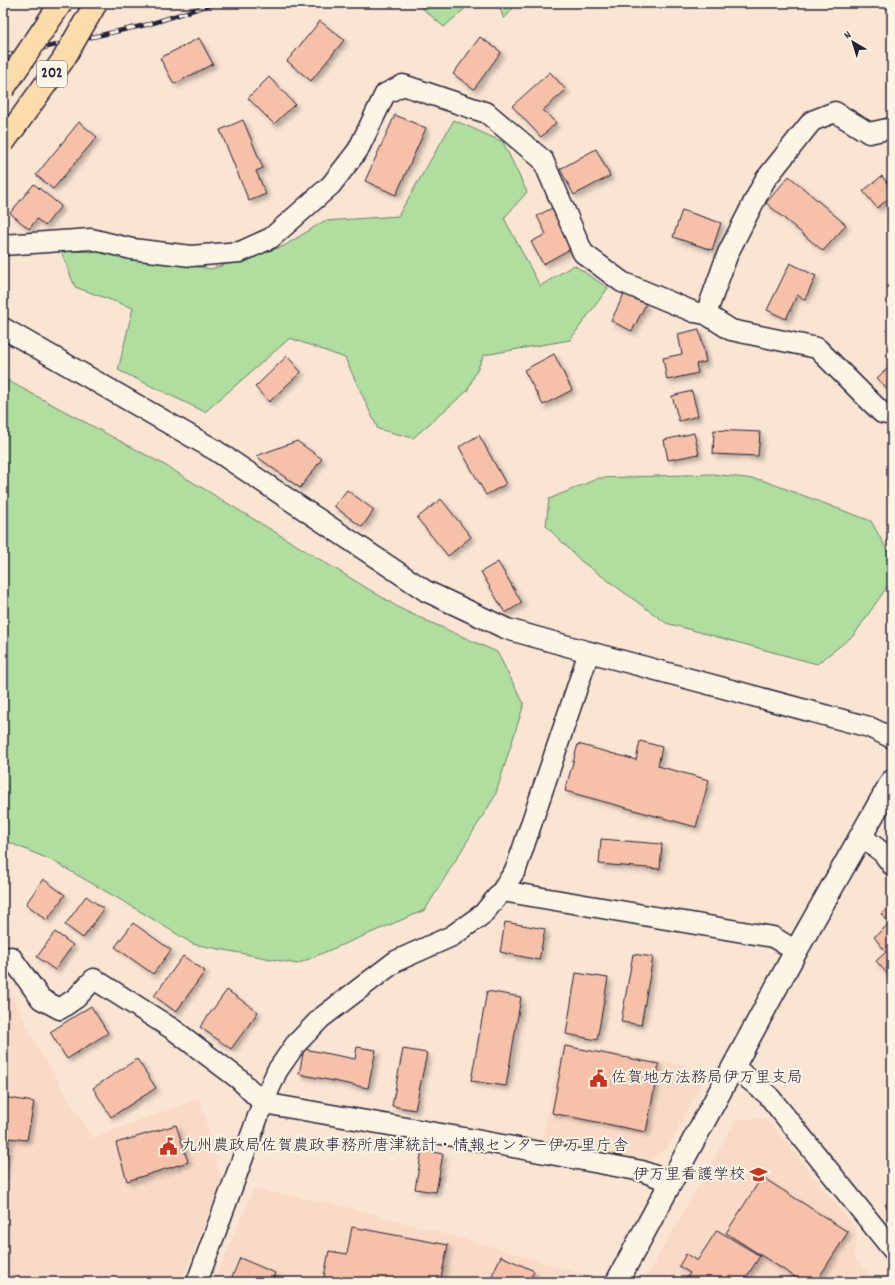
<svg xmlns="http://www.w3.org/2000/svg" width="895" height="1285" viewBox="0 0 895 1285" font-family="Dekko,'Klee One',sans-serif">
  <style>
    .built { fill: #f9dac6 }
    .green { fill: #b0de9e; stroke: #69806c }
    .building { fill: #f6c1a8; stroke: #22223b; filter: url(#shadow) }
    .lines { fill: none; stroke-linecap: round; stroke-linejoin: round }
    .minor-casing { stroke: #22223b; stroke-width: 23 }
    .tertiary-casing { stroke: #22223b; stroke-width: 25 }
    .minor { stroke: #fcf5e5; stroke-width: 20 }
    .tertiary { stroke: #fcf5e5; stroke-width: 22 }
    .rail-casing { stroke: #22223b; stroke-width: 4.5 }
    .rail { stroke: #fcf5e5; stroke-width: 3; stroke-dasharray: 9; stroke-linecap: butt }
    .trunk-bridge-casing { stroke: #22223b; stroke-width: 25; stroke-linecap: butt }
    .trunk-bridge { stroke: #fddcac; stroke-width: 22 }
    .labels { text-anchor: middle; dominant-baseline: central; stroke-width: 4; stroke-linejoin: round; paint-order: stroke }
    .shield { fill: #fcf5e5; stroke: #63616e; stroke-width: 1 }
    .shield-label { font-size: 15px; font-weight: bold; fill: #22223b }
    .poi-label { font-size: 16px; fill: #22223b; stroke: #fcf5e5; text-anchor: start }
  </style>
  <defs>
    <filter id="shadow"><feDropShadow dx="3.5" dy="3.5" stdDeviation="2" flood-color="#0004"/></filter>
  </defs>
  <rect width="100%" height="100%" fill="#fae5d3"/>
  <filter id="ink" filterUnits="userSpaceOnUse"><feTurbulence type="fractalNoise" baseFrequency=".025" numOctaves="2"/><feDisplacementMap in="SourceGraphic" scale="8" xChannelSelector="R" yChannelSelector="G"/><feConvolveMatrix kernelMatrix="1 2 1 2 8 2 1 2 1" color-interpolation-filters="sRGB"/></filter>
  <g filter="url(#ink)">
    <!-- built -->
    <g class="built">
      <polygon points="3,975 34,1041 92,1138 200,1098 222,1181 181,1282 3,1282"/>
      <polygon points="562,1043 709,1070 668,1148 649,1161 542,1139"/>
      <polygon points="766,1118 857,1230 855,1258 876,1282 643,1282 736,1120"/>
      <polygon points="254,1189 339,1205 500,1249 601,1280 600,1282 213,1282"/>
    </g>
    <!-- green -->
    <g class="green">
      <polygon points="416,3 471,3 444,27"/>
      <polygon points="498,3 517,3 504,19"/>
      <polygon points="454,120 503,142 527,192 504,218 540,286 574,265 608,288 570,340 484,355 467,391 413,438 378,429 345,358 290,338 205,412 118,370 133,308 75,287 61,251 108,252 211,269 284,246 324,221 398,216"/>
      <polygon points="3,378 163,464 403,610 497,652 524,704 495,796 425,910 297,964 193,944 133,907 51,860 3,840"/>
      <polygon points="713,474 762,480 871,521 891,557 889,584 854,635 817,664 666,623 581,561 546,526 549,499 599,478"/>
    </g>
    <!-- building -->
    <g class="building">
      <polygon points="320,21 344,40 311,81 287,61"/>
      <polygon points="480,37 501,52 474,89 453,74"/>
      <polygon points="199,38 213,64 174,84 160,58"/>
      <polygon points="550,72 566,90 543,110 556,123 541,137 512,106"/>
      <polygon points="269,77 295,104 274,124 248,98"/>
      <polygon points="395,115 426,128 396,195 365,181"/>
      <polygon points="243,120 263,168 256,171 266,194 249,201 220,130"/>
      <polygon points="79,122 97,137 53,189 36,175"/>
      <polygon points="596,149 610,176 574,195 560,169"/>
      <polygon points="789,176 846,225 823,251 766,203"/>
      <polygon points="882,176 892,190 892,196 877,208 863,191"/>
      <polygon points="34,184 61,206 45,226 37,219 29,229 10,213"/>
      <polygon points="552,208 574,247 543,264 531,242 546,234 537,216"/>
      <polygon points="682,210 721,223 712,250 673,237"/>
      <polygon points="790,263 816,276 805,299 797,295 786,319 767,310"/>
      <polygon points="624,294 646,304 632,331 611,321"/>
      <polygon points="699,329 706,362 696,364 698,373 667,380 663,358 682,354 678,334"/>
      <polygon points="554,354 572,390 543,405 524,370"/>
      <polygon points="287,356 301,372 269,402 255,387"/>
      <polygon points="892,364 892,394 877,378"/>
      <polygon points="692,391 698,416 679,421 672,396"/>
      <polygon points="714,430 760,432 758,456 713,454"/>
      <polygon points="694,433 699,454 668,460 664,440"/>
      <polygon points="479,435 506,484 486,495 459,447"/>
      <polygon points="297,441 322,459 300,488 256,456"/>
      <polygon points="347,490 374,510 362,527 334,506"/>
      <polygon points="441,499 471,537 448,556 417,518"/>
      <polygon points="498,562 522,603 505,613 481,572"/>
      <polygon points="640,741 662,747 658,766 709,780 696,827 565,791 578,744 636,760"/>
      <polygon points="601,839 662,844 660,869 599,864"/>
      <polygon points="43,879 65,895 47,920 26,904"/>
      <polygon points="86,896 104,909 83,938 65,925"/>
      <polygon points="892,904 892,979 876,961 886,952 874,937 890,923 881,914"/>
      <polygon points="505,922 545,929 539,960 500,952"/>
      <polygon points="133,923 171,950 153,974 115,947"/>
      <polygon points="55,932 73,945 55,970 37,957"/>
      <polygon points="633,954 653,957 641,1025 621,1022"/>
      <polygon points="183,956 205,971 176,1012 154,996"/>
      <polygon points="576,973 608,978 597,1040 566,1034"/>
      <polygon points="227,990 258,1012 231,1049 200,1027"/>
      <polygon points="487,991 521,997 506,1086 471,1081"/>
      <polygon points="91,1006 108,1033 67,1059 50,1032"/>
      <polygon points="565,1046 659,1064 646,1132 552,1113"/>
      <polygon points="357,1047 376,1050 368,1088 299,1074 304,1049 355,1059"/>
      <polygon points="403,1049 427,1053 415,1110 392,1106"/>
      <polygon points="137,1059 156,1088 111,1117 93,1088"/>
      <polygon points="3,1097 34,1102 27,1140 9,1138 3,1177"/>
      <polygon points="176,1125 188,1162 127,1181 116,1143"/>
      <polygon points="422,1150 443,1154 436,1192 415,1189"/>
      <polygon points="762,1177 848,1232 816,1282 803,1282 726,1233"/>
      <polygon points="892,1199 892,1213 885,1205"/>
      <polygon points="352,1227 448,1245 440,1282 368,1282 362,1281 362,1282 323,1282 329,1251 347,1254"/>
      <polygon points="717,1230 760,1256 743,1282 684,1282 690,1273 679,1266 686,1254 697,1261"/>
      <polygon points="501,1256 534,1271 529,1282 489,1282"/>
      <polygon points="240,1258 275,1273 271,1282 230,1282"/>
    </g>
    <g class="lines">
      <defs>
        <g id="minor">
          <polyline points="3,245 91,239 132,249 191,256 240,252 271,238 331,185 358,150 385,94 403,85 487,113 543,160 583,253 622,282 694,312 706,314 728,253 765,180 812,121 835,112 869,133 892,128"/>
          <polyline points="706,314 731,330 817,348 882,413 892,415"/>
          <polyline points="3,328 215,450 426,591 507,629 589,652 869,727 892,738"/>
          <polyline points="861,836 883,853 892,865"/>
          <polyline points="502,891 773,937 796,951"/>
          <polyline points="11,957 41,999 60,1009 76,998 94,979 174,1030 239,1079 263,1103 470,1139 642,1171 671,1182"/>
          <polyline points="733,1066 768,1095 892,1249"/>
          <polyline points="197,1282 263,1103 277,1071 295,1045 321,1018 396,961 452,936 483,914 502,891 516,869 589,652"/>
        </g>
        <polyline id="tertiary" points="617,1282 796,951 892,781"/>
      </defs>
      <!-- minor casing -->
      <use href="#minor" class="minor-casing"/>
      <!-- tertiary casing -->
      <use href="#tertiary" class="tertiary-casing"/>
      <!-- minor -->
      <use href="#minor" class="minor"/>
      <!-- tertiary -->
      <use href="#tertiary" class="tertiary"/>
      <defs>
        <polyline id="rail" points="3,55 16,54 150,24 215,3"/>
      </defs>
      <!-- rail casing -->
      <use href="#rail" class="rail-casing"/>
      <!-- rail -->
      <use href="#rail" class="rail"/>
      <defs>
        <g id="trunk-bridge">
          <polyline points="3,89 61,3"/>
          <polyline points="3,143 63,60 96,3"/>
        </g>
      </defs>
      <!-- trunk-bridge casing -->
      <use href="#trunk-bridge" class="trunk-bridge-casing"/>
      <!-- trunk-bridge -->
      <use href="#trunk-bridge" class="trunk-bridge"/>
    </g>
  </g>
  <!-- icons -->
  <defs>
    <symbol id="civic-bare" viewBox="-9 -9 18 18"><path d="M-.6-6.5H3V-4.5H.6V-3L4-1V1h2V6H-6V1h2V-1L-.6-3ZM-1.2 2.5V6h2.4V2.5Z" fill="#c8321e" stroke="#fcf5e5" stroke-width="2.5" paint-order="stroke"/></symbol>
    <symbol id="school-bare" viewBox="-9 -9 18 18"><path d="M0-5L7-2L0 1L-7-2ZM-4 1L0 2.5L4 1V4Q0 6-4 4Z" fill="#c8321e" stroke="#fcf5e5" stroke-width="2.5" paint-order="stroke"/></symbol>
  </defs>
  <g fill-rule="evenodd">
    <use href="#civic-bare" x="586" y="1066" width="25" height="25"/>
    <use href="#civic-bare" x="156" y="1134" width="25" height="25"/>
    <use href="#school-bare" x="746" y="1162" width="25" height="25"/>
  </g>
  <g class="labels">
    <!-- shield labels -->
    <rect class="shield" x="37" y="61" width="30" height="26" rx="3"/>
    <g class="shield-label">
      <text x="52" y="74">202</text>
    </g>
    <!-- poi labels -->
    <g class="poi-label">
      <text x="611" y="1078">佐賀地方法務局伊万里支局</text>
      <text x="181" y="1146">九州農政局佐賀農政事務所唐津統計・情報センター伊万里庁舎</text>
      <text x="745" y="1175" text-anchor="end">伊万里看護学校</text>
    </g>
  </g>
  <!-- margin -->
  <rect width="895" height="1285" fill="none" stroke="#fcf5e5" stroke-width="16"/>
  <rect x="8" y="8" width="879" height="1269" fill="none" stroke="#22223b" stroke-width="1.5" filter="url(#ink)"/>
  <!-- north arrow -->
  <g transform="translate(853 42) rotate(322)" stroke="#fcf5e5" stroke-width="3" paint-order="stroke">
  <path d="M0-3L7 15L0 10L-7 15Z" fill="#22223b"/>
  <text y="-6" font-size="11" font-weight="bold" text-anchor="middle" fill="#22223b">N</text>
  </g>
</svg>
